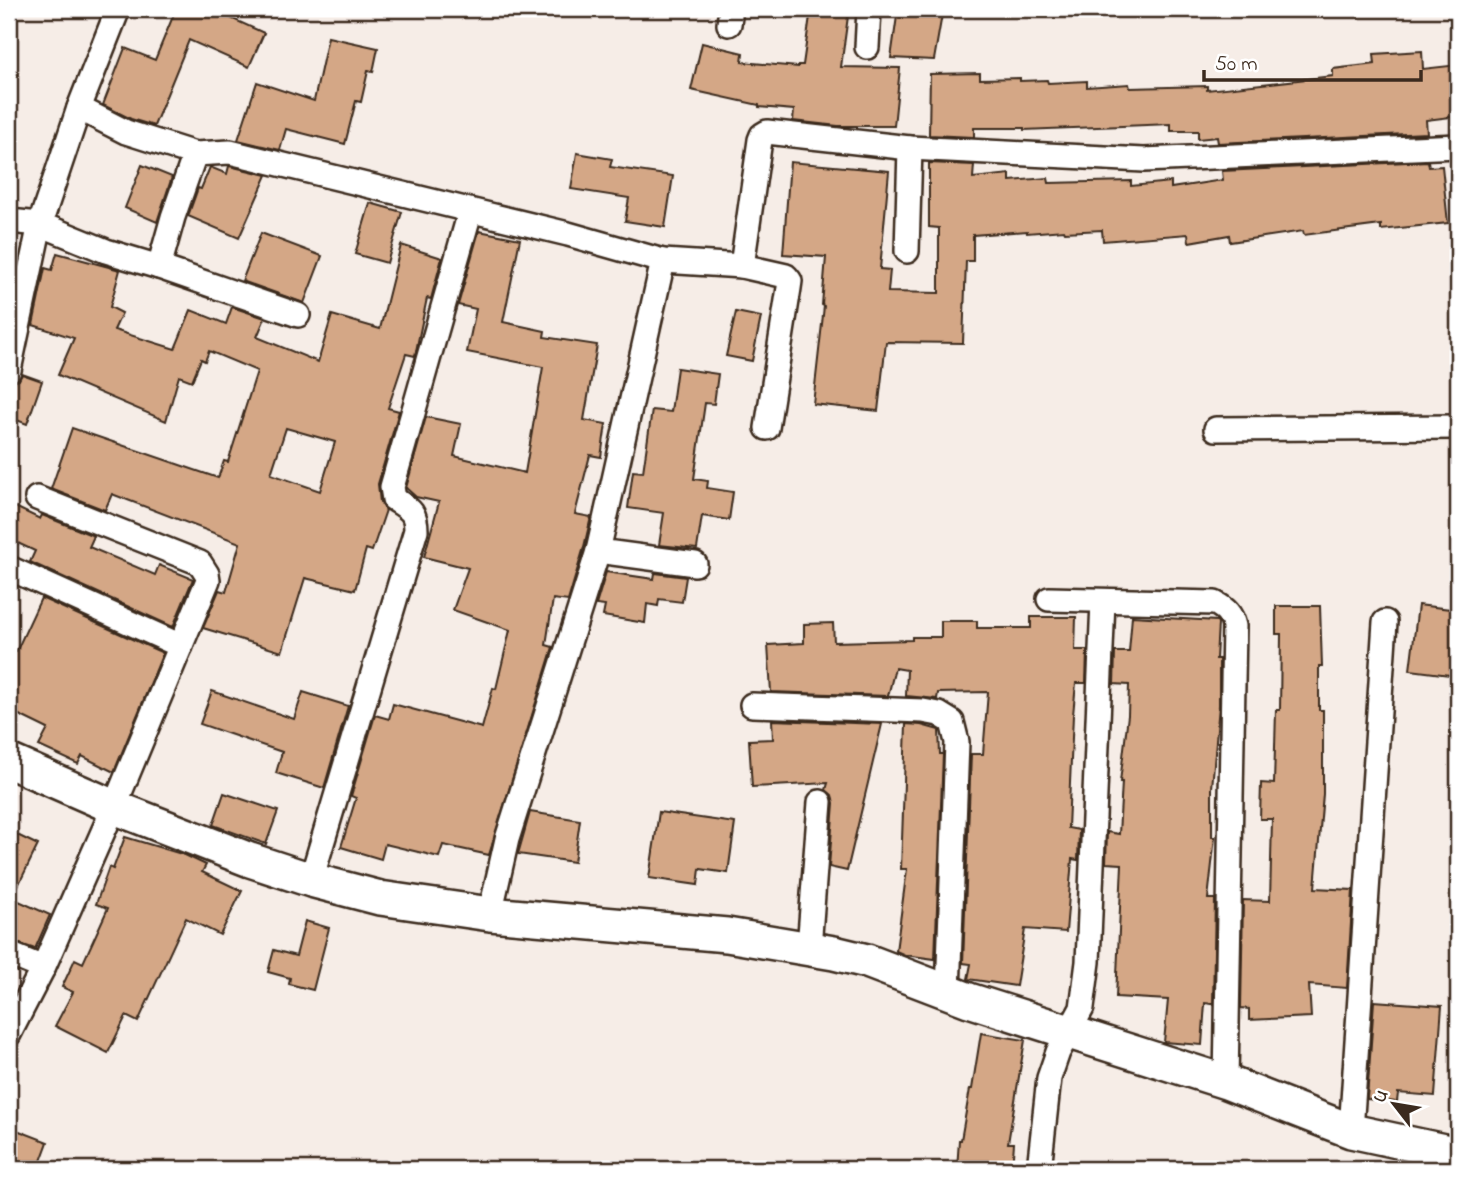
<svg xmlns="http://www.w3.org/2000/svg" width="1467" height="1178" viewBox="0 0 1467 1178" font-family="'Indie Flower',sans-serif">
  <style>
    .building { fill: #d4a786; stroke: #3b2a1e; stroke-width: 2; fill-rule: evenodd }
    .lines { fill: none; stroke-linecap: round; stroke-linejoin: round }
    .street-casing { stroke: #3b2a1e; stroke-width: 28 }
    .secondary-casing { stroke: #3b2a1e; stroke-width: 38 }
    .street { stroke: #fff; stroke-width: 23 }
    .secondary { stroke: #fff; stroke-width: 33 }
  </style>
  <rect width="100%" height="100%" fill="#f6ede7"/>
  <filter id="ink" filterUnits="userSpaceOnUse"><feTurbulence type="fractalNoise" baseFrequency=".0143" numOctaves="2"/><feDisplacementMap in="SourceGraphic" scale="14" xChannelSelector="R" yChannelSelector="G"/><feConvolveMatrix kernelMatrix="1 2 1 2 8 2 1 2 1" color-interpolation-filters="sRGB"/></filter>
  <g filter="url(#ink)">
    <!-- building -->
    <g class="building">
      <polygon points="176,9 211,9 264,33 249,67 189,40 154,126 131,119 103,105 125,48 155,60"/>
      <polygon points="811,9 849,9 841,67 900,68 894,126 838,126 793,121 794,110 759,107 759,105 691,90 702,43 743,53 742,62 798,67 798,65 803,65"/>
      <polygon points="898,9 943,9 934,60 891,58"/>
      <polygon points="328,37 378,48 373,72 368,71 361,102 356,101 345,144 286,129 280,150 238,140 257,82 314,101"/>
      <polygon points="1422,51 1423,69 1458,65 1458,116 1426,120 1427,133 1218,143 1217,137 1198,139 1198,131 1171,131 1171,124 1024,130 1024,128 974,128 974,137 929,135 930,74 980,73 980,79 1020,78 1020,81 1047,80 1048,83 1087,81 1087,87 1129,84 1130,88 1207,86 1207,90 1333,76 1333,69 1375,64 1374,54"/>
      <polygon points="577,153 612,159 610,167 673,176 665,227 625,221 629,198 571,189"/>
      <polygon points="1428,161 1429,167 1442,166 1448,223 1381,230 1381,225 1304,235 1303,231 1230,242 1229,235 1189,242 1188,234 1103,241 1102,230 1065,232 1064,230 1027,233 1027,231 973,235 973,261 966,261 963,343 886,342 878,411 813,404 824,306 822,305 826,257 783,254 790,162 889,171 880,269 890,270 888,292 939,293 939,228 929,227 929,163 974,165 973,178 1010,174 1010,181 1048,178 1049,183 1131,181 1131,186 1171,182 1171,188 1223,180 1222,171"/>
      <polygon points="142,165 172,177 157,222 125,208"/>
      <polygon points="229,166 267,175 239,238 188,216 198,188 201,189 210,167 227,174"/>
      <polygon points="370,203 402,212 387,263 355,254"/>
      <polygon points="479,231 520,239 503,322 545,331 544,337 597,345 584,420 606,424 601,457 590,455 575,514 591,517 584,547 568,601 553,599 546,645 553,647 489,855 443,845 439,857 385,844 381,859 341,847 356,798 351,796 375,715 389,719 393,704 482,728 493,688 496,689 510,630 453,610 468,568 424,557 439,502 416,497 406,488 426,417 461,424 454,456 525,473 543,367 467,352 476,309 458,305"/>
      <polygon points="261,233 322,256 304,303 242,281"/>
      <path d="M401 245 442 258 431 299 427 298 415 356 406 354 388 408 399 411 378 484 380 502 386 510 372 551 366 549 355 590 305 578 282 652 203 628 219 590 226 592 240 543 112 494 105 510 51 489 72 428 218 478 224 461 228 462 257 371 209 351 205 361 201 359 192 381 179 376 166 421 58 375 74 338 33 325 45 268 52 270 57 253 120 270 110 307 122 313 114 330 175 349 191 310 226 324 232 307 265 318 257 337 318 362 332 315 380 329ZM286 428 335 442 320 491 271 474Z"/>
      <polygon points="9,256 18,259 9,304"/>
      <polygon points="736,312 761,317 752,361 726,356"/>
      <polygon points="677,368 718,374 714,404 705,403 694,479 708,481 707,488 733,492 729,520 702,516 697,549 659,545 664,513 628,508 633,471 643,472 652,410 671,412"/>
      <polygon points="22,374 42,381 27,424 9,417 9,384 19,380"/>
      <polygon points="9,504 40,519 42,515 94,536 89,547 155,575 159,565 193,579 173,627 30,562 35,551 9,539"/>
      <polygon points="606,572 654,579 655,573 686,577 682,602 659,599 658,606 647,604 645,623 603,616 605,606 596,605"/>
      <polygon points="41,598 163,653 114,772 82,756 78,764 39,746 48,729 9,710 9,649 16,652"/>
      <polygon points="1418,605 1458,610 1458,676 1410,670"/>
      <polygon points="1276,606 1320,606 1322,666 1319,666 1319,710 1323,710 1323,794 1315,888 1353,890 1347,988 1309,985 1311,1017 1249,1020 1249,1009 1241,1008 1243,900 1270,901 1272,819 1260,819 1261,783 1274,784 1276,710 1280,710 1281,634 1276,634"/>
      <polygon points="1132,616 1217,621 1218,623 1216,659 1219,659 1219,705 1212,788 1212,837 1215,837 1208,899 1215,899 1213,1004 1205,1003 1202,1045 1164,1042 1168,1000 1116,997 1122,864 1106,863 1107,832 1119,834 1122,782 1120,782 1128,715 1129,685 1114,684 1115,652 1129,652"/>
      <polygon points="1031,617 1076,617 1075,650 1087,650 1086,683 1076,683 1073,715 1068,828 1079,830 1078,860 1072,859 1066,932 1025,929 1016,986 968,979 971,964 963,963 971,754 983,754 988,692 938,693 937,699 906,696 907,670 895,668 888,696 771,692 768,645 804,643 804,624 833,623 834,642 912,640 912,637 941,637 941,621 977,621 977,628 1031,628"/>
      <polygon points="212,691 294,719 303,692 348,706 324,788 276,773 282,752 200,724"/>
      <polygon points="772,720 882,724 847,871 829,867 834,803 832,795 826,790 828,783 752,787 749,740 773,739"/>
      <polygon points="906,724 921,725 939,730 940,754 943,754 935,959 905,955 896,951 907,869 901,869"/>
      <polygon points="224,793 278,811 266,844 213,825"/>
      <polygon points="530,812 580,820 574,862 518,854"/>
      <polygon points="659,812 735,823 728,873 700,869 698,885 649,878"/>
      <polygon points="9,831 38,845 12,898 50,915 35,949 9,940"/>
      <polygon points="125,837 185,855 206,865 202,872 242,891 220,935 186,918 138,1022 126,1016 108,1053 55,1026 73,992 62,987 75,959 83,963 108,908 96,904 109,867 113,869"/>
      <polygon points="305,921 329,928 313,990 289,984 290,978 268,972 274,950 296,956"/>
      <polygon points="1374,1001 1442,1006 1435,1096 1398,1093 1397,1102 1367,1099"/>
      <polygon points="981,1033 1025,1040 1008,1143 1014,1143 1012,1169 957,1169 959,1140 961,1140 970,1089 972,1089"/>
      <polygon points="9,1127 48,1142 38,1169 9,1169"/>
    </g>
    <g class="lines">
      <defs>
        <g id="street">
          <polyline points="729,24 731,9"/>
          <polyline points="867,47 869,9"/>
          <polyline points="79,108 126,132 195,154 230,152 568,234 663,261 742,266 786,276 790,281 789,288 767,428"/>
          <polyline points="9,221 40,224 106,251 159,267 298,315"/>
          <polyline points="907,251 910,148"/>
          <polyline points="742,266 760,140 762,135 767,132 910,148 1144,160 1458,146"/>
          <polyline points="159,267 173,217 195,154"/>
          <polyline points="9,370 40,224 79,108 118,9"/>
          <polyline points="1216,429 1458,427"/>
          <polyline points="598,551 695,564"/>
          <polyline points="9,568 181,646"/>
          <path d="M1049 599 1215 603C1226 609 1231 614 1234 626L1226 1082"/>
          <polyline points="752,705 923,711 939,714 952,722 957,742 948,993"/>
          <path d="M311 880 416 530C416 511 409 509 394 499L392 487 470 212"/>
          <polyline points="490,914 507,839 598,551 663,261"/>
          <polyline points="809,948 820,802"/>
          <polyline points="9,954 43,968"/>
          <polyline points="9,1034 43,968 114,807 208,580 207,574 200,563 37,498"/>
          <polyline points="1351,1131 1385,622"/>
          <polyline points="1039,1169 1049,1078 1058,1052 1082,1008 1088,962 1103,601"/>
        </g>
        <polyline id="secondary" points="9,761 114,807 250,860 311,880 380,898 490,914 727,935 834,953 867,961 969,1000 1226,1082 1351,1131 1458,1154"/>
      </defs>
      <!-- street casing -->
      <use href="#street" class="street-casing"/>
      <!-- secondary casing -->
      <use href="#secondary" class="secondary-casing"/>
      <!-- street -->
      <use href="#street" class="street"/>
      <!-- secondary -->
      <use href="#secondary" class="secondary"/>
    </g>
  </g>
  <!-- margin -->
  <rect width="1467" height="1178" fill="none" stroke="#fff" stroke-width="35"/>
  <rect x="18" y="18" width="1432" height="1143" fill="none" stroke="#3b2a1e" stroke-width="2.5" filter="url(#ink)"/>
  <!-- north arrow -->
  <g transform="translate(1394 1104) rotate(301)" stroke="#ffffff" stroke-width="5" paint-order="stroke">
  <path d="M0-5L12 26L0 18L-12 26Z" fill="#3b2a1e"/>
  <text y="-10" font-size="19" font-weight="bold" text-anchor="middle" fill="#3b2a1e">U</text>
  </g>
  <!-- scale -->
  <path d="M1204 70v10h217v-10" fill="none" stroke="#3b2a1e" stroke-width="3.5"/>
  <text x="1215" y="70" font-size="21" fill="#3b2a1e" stroke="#ffffff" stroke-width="5" paint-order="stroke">50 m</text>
</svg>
